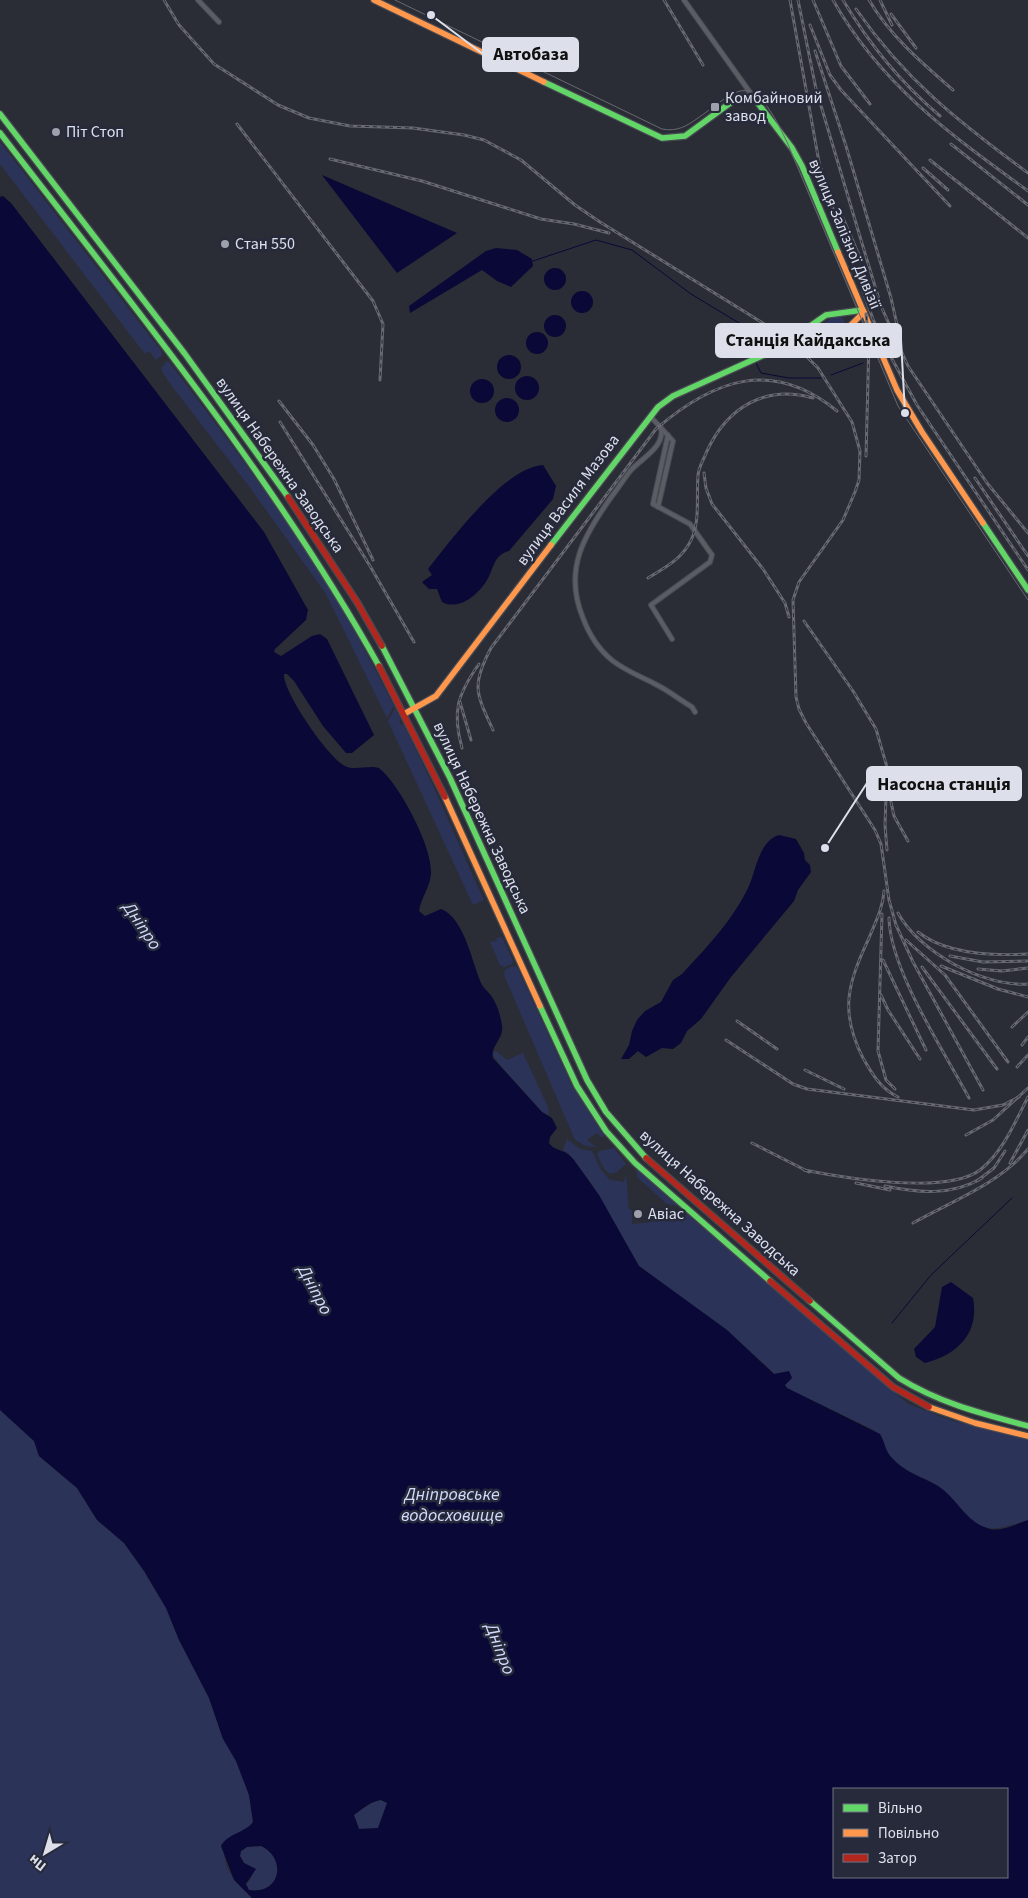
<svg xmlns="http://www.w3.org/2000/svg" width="1028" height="1898" viewBox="0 0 1028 1898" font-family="'Source Sans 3',sans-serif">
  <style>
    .green { fill: #2c3358 }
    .water { fill: #0a0836; fill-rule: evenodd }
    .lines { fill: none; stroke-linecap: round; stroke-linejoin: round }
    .stream { stroke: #0a0836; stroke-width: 1 }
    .street-casing { stroke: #484a52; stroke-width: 6 }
    .fast-casing { stroke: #484a52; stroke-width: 8 }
    .slow-casing { stroke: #484a52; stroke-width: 8 }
    .jam-casing { stroke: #484a52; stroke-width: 8 }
    .street { stroke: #5b5d64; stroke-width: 4 }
    .fast { stroke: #63d668; stroke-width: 5.5 }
    .slow { stroke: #ff974d; stroke-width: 5.5 }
    .jam { stroke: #b3261e; stroke-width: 5.5 }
    .tram { stroke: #686970; stroke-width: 1 }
    .rail-casing { stroke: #686970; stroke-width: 3 }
    .rail { stroke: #262a3a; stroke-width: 1; stroke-dasharray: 4; stroke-linecap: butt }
    .poi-dot { fill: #9ea1ac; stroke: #262a3a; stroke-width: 2 }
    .labels { text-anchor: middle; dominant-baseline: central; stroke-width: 5; stroke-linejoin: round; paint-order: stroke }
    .poi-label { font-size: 16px; fill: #dde0eb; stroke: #262a3a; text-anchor: start }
    .street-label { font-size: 16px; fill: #dde0eb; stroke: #262a3a }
    .water-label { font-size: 18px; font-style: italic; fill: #d2dbfe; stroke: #262a3a }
    .leader { fill: none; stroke: #dde0eb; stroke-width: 2 }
    .callout-dot { fill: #dde0eb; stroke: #262a3a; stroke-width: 2 }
    .callout { fill: #dde0eb; stroke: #dde0eb; stroke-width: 2 }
    .callout-label { font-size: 18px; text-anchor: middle; font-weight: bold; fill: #111 }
  </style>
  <rect width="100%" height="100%" fill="#2a2d36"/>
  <!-- green -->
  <g class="green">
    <polygon points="0,142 162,352 162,355 156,360 149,351 145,354 0,164"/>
    <polygon points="838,314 844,320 844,328 817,338 796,341"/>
    <path d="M166 361 169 362C221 430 273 500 320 573 347 616 371 661 394 706L387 718 326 594 251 489 168 381 161 369Z"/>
    <path d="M395 708 401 720 399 721 401 725 403 724C433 781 458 844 484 900L473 905 388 721Z"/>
    <polygon points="502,937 513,961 512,964 504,967 500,965 490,942 497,941 496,938"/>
    <polygon points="513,966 517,967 572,1086 604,1136 602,1138 597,1133 587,1140 596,1147 586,1146 575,1140 504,975 505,970"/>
    <path d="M496 1051 507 1060 523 1053 548 1107 549 1115 542 1112C534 1101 494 1061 492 1053Z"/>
    <path d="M567 1139 580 1149 592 1151 601 1170 610 1180 624 1182 626 1174 629 1210H632V1224L653 1222V1218L688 1215 908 1404 953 1421 1028 1439V1520C998 1529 983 1537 959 1508 953 1501 947 1492 938 1486 923 1477 905 1472 892 1459 884 1449 883 1438 874 1430L787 1388 784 1386 792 1378 789 1371 775 1374 727 1330 639 1266 591 1183 568 1153 563 1150Z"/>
    <polygon points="614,1148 626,1164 617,1172 610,1174 604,1169 597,1154 600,1151"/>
    <polygon points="636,1169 678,1206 667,1204 637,1177"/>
    <path d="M0 1410 34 1441 39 1456 77 1488 97 1520 124 1543 144 1571 166 1608 179 1640 209 1698 221 1734 236 1761 249 1795 253 1822C247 1831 232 1835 224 1842 222 1869 234 1881 252 1898H0Z"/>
    <path d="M381 1800 387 1803 378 1828 359 1829 354 1815C361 1810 373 1801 381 1800Z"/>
    <path d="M261 1846C287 1858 281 1895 249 1890L246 1884 251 1879 254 1868 244 1863 240 1856 241 1851 247 1847Z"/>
  </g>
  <!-- water -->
  <g class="water">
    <polygon points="322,175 457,233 397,273"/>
    <path d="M3 196 11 203 264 532 308 610 306 620 275 649 274 652 281 656 312 636 320 634 327 639 374 735 352 753H346L323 726 294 681 287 674H284C282 691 329 759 345 766 355 771 368 765 379 768 400 785 433 848 431 874 430 887 421 898 419 911L425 916 441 909C465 918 472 964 482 985 485 990 489 992 492 997 497 1004 501 1017 502 1026 504 1039 490 1046 493 1058L542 1112 552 1118 557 1128 550 1137 549 1143C555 1152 565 1148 574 1160L599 1195 639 1266 727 1330 774 1374 789 1371 792 1378 785 1385 787 1388 880 1434C885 1442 885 1451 892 1458 904 1472 923 1477 938 1486 957 1498 965 1521 987 1528 1000 1533 1016 1524 1028 1520V1898H252L234 1880 221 1846C228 1833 245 1833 253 1822L249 1795 236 1761 223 1739 209 1698 179 1640 166 1608 144 1571 124 1543 97 1520 77 1488 39 1456 34 1441 0 1410V197ZM834 1789H1007V1877H834ZM381 1800 387 1803 378 1828 359 1829 354 1815C362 1809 371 1801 381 1800ZM261 1846C287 1858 281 1895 249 1890L246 1884 256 1869 244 1863 240 1856 241 1851 247 1847Z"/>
    <polygon points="496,248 517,250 532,259 533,266 511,287 497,281 482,270 410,313 409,306 486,251"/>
    <circle cx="555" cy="279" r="11"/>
    <circle cx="582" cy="302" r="11"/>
    <circle cx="555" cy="326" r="11"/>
    <circle cx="537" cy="343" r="11"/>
    <circle cx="509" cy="367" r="12"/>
    <circle cx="527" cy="388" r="12"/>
    <circle cx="482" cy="391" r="12"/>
    <circle cx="507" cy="410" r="12"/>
    <path d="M543 465 556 486 553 499 509 551C493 555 494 569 487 580 478 595 459 611 442 602L437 589H429L422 582 432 575 428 569C451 540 505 467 543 465Z"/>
    <path d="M779 835 796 839 804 853 805 860 810 865 811 872 798 890 794 901 731 977 701 1019 687 1031 681 1043 673 1049 662 1048 646 1057 638 1051 629 1059H621L629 1045 632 1031 637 1020 645 1011 661 1002 673 980 682 974C707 947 733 920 749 886 756 870 759 841 779 835Z"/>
    <path d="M951 1282 973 1298C980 1333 957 1355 925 1363L916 1357 914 1349 935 1327 942 1287Z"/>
  </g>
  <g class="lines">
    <!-- stream -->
    <g class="stream">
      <polyline points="533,261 596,240 632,250 691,294 739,323 753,355"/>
      <polyline points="756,363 761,373 789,378 821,378"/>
      <polyline points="831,375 863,363"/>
      <polyline points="892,1323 931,1275 1012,1198"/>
    </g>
    <defs>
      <g id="street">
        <polyline points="198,0 219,22"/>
        <polyline points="684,0 754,98"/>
        <polyline points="650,416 673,441 658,507"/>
        <path d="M661 428C665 446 644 457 632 469 625 477 619 487 612 496 584 535 563 570 583 618 589 634 599 650 613 661 626 671 642 677 657 685 669 691 680 700 692 707L695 712"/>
        <polyline points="668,435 653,504 690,524 712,555 710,562 651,605 672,639"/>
      </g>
      <g id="fast">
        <polyline points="544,82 662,138 685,136 737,98 746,96 754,98 792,148 802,166 838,252"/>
        <polyline points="0,114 185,354 288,497"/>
        <path d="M0 133C133 306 272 474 379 666"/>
        <polyline points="983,523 1028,590"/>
        <polyline points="551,545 658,407 673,396 777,349 826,315 863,310"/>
        <polyline points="382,646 450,778 587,1080 606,1112 646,1158"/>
        <polyline points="540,1006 577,1086 606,1131 635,1163 770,1281"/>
        <path d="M810 1301 899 1378C939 1403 983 1414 1028 1426"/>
      </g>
      <g id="slow">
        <polyline points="374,0 544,82"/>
        <polyline points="838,252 897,390 922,432 983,523"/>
        <polyline points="781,348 831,339 846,330 864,312"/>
        <polyline points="404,714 436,696 551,545"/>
        <polyline points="445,797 540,1006"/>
        <polyline points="929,1407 975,1423 1028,1436"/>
      </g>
      <g id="jam">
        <polyline points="288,497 357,602 382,646"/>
        <polyline points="379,666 445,797"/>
        <polyline points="646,1158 810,1301"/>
        <polyline points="770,1281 893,1387 929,1407"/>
      </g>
    </defs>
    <!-- street casing -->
    <use href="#street" class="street-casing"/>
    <!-- fast casing -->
    <use href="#fast" class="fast-casing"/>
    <!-- slow casing -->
    <use href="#slow" class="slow-casing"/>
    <!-- jam casing -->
    <use href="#jam" class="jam-casing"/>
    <!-- street -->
    <use href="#street" class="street"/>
    <!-- fast -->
    <use href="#fast" class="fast"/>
    <!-- slow -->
    <use href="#slow" class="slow"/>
    <!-- jam -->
    <use href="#jam" class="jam"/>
    <!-- tram -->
    <path class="tram" d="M395 0 662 129C677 132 687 126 698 118 710 110 723 98 737 92 760 82 779 126 787 142L898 406 1028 600"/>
    <defs>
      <g id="rail">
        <polyline points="164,0 179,25 214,64 278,105 309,118 350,126 413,128 464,135 484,140 521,160 575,205 600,222 790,340 818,368 852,422 860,451 859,480 855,492 843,520 799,582 793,600 796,697 799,709 806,723 875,830 881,844 889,900 896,925 913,962 983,1090"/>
        <polyline points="664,0 703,65"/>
        <polyline points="790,0 819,162 832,206 873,319 885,346 917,405 1028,570"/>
        <polyline points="798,0 816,89 858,230 881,306 908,366 987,483 1028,533"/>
        <polyline points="813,0 841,66 870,104"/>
        <path d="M833 0C881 85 951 135 1028 191"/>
        <path d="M843 0C869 44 901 83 940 116"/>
        <path d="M869 0C890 36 922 63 953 90"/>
        <polyline points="880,0 892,25"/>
        <path d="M856 9C905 80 960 123 1028 173"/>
        <polyline points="891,14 916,48"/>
        <polyline points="810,25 830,75 841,90 950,206"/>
        <polyline points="815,51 846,146 891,298 900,338"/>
        <polyline points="237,124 373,301 383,324 380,380"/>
        <polyline points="951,144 1028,205"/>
        <polyline points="330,159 422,181 541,219 574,224 609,233"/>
        <polyline points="930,160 1028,238"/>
        <polyline points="923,168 948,190"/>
        <polyline points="843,218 859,255"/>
        <polyline points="279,401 313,445 334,479 373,560"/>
        <polyline points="280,422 370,566 414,642"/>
        <polyline points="866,456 869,340 866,314"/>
        <polyline points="704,473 706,488 712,504 763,569 785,603 789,617"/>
        <polyline points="975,478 1028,556"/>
        <path d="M648 578C664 568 679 561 689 544 701 524 696 499 698 476 698 468 704 459 707 451 727 408 765 384 813 398"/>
        <polyline points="804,621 853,691 876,729 887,767 885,825 887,850"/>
        <polyline points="460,702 471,740"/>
        <path d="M493 730C476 693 471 686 491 648L656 429C714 379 772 358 837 411"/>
        <path d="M462 748C452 712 457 695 479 664"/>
        <polyline points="891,802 894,816 908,841"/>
        <path d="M884 891C883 908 875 923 869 938 848 983 839 1011 863 1058 872 1074 881 1089 898 1097"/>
        <path d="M898 913C919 952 983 987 1028 984"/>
        <polyline points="882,914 878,1051 886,1080 895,1089"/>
        <path d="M889 918C890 970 944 1051 969 1098"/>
        <path d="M918 932C947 955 993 956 1028 954"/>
        <polyline points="906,940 945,975 1008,1062"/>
        <polyline points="950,956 983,962 1028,961"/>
        <polyline points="883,960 926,1050"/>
        <polyline points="941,966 998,989 1028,997"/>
        <polyline points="922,967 997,1069"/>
        <polyline points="978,969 1002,971 1028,968"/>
        <polyline points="881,995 888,1010 920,1059"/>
        <polyline points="737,1021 777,1049"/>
        <polyline points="1012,1027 1028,1012"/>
        <polyline points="726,1040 793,1084 807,1089 974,1110 1003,1105 1019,1097"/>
        <polyline points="1022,1045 1028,1037"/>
        <polyline points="1017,1067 1028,1055"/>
        <polyline points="805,1070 844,1089"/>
        <polyline points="966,1135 993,1120 1028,1088"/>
        <polyline points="752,1143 809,1172"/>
        <polyline points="1010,1163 1028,1130"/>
        <path d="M804 1170C844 1178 947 1195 980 1170 1003 1152 1015 1122 1028 1097"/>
        <polyline points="977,1181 994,1168 1005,1151"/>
        <polyline points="856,1183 890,1190"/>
        <path d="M885 1186C918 1193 952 1196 982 1178"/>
        <path d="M913 1223C952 1201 999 1184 1028 1149"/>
      </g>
    </defs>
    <!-- rail casing -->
    <use href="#rail" class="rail-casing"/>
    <!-- rail -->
    <use href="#rail" class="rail"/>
  </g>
  <!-- markers -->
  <g class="poi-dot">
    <rect x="710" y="102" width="10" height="10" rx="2.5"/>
    <circle cx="56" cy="132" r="5"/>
    <circle cx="225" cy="244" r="5"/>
    <circle cx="638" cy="1214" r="5"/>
  </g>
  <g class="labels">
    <!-- poi labels -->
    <g class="poi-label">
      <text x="725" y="98">Комбайновий<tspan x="725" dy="18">завод</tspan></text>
      <text x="66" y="132">Піт Стоп</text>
      <text x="235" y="244">Стан 550</text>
      <text x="648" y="1214">Авіас</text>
    </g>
    <!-- street labels -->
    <g class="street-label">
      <text transform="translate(845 234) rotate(67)">вулиця Залізної Дивізії</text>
      <text transform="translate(280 465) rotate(55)">вулиця Набережна Заводська</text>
      <text transform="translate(568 500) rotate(-53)">вулиця Василя Мазова</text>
      <text transform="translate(482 818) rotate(65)">вулиця Набережна Заводська</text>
      <text transform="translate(720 1203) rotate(42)">вулиця Набережна Заводська</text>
    </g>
    <!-- water labels -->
    <g class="water-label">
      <text transform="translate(142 926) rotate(56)">Дніпро</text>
      <text transform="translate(315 1290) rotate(62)">Дніпро</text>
      <text x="452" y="1494">Дніпровське<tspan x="452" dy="21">водосховище</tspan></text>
      <text transform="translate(500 1649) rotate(69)">Дніпро</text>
    </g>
  </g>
  <!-- callouts -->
  <path class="leader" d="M431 15L483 54M905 413L901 340M825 848L867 783"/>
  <g class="callout-dot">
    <circle cx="431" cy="15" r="5"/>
    <circle cx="905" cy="413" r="5"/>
    <circle cx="825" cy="848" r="5"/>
  </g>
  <g class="callout">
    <rect x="483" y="38" width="95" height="33" rx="5"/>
    <rect x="716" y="324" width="185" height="33" rx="5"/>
    <rect x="867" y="767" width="154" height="33" rx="5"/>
  </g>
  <g class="callout-label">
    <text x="531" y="60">Автобаза</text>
    <text x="808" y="346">Станція Кайдакська</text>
    <text x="944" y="790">Насосна станція</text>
  </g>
  <!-- legend -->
  <rect x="833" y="1788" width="175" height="90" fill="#262a3a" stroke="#6f7381"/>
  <rect x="843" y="1804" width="25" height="8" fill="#63d668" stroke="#6f7381"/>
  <text x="878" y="1813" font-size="15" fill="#dde0eb">Вільно</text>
  <rect x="843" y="1829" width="25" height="8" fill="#ff974d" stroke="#6f7381"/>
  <text x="878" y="1838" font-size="15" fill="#dde0eb">Повільно</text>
  <rect x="843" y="1854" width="25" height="8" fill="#b3261e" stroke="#6f7381"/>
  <text x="878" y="1863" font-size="15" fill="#dde0eb">Затор</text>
  <!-- north arrow -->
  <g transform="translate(45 1853) rotate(218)" stroke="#262a3a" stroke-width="4" paint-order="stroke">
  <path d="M0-4L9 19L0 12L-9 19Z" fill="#dde0eb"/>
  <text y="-8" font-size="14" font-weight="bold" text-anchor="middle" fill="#dde0eb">Пн</text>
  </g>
</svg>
